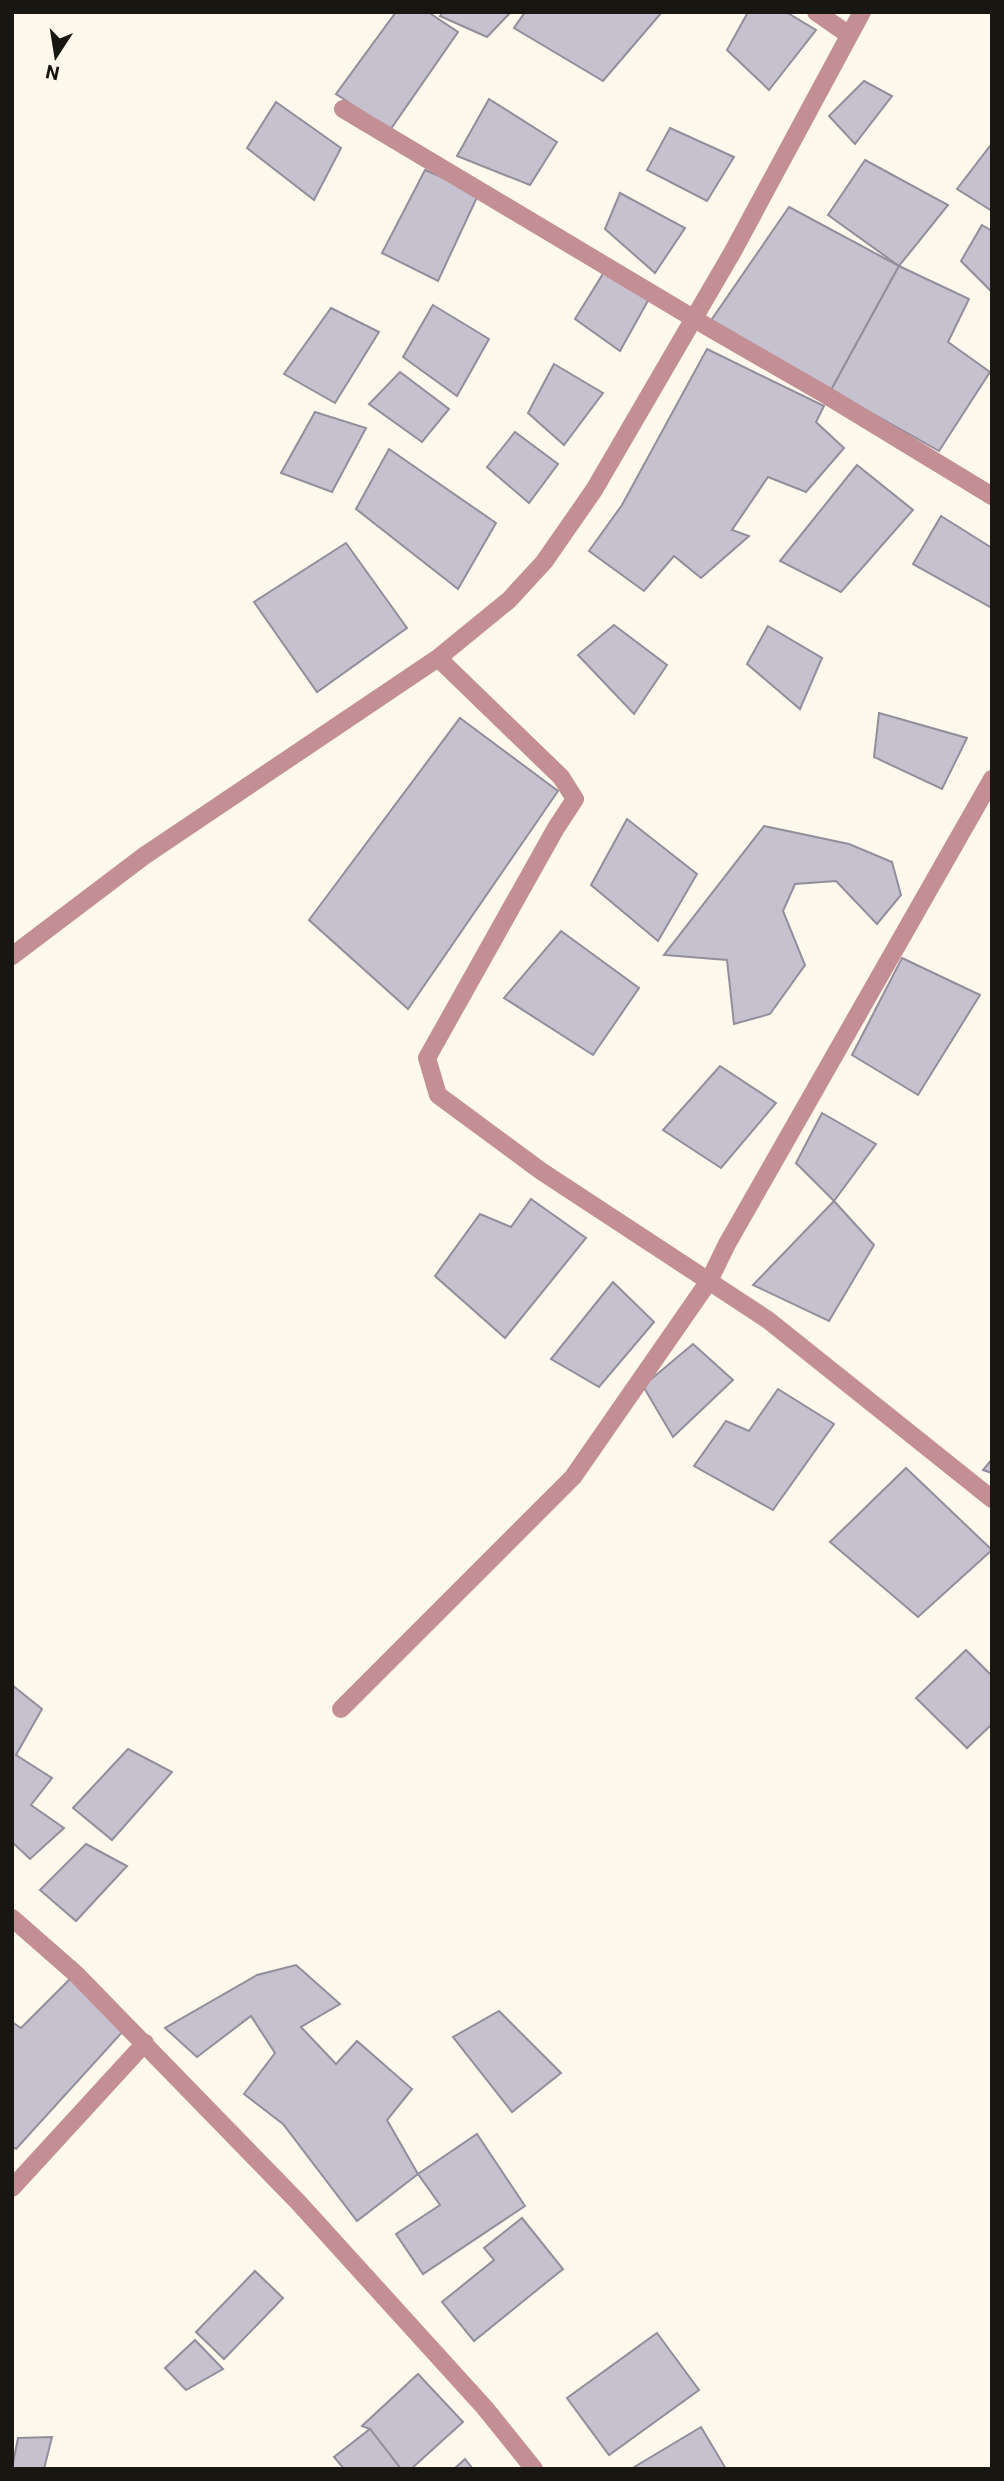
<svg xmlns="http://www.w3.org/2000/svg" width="1004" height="2481" viewBox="0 0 1004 2481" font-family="Roboto,sans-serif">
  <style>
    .building { fill: #c5c1ce; stroke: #928e9b; stroke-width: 2 }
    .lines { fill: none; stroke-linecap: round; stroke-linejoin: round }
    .minor { stroke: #c38f94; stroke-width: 18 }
  </style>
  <rect width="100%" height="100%" fill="#fef8ed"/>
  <!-- building -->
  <g class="building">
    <polygon points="396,12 428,12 458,32 390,130 336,94"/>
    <polygon points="443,12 511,12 487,37 440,16"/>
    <polygon points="525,12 662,12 603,81 514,28"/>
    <polygon points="748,12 786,12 816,30 769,90 727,50"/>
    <polygon points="864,81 892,96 855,144 829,116"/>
    <polygon points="489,99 557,142 530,185 457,156"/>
    <polygon points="276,102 341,148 314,200 247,148"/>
    <polygon points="670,128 734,157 707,201 647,170"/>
    <polygon points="990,146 992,148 992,211 957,189"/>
    <polygon points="865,160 948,205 899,266 828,215"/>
    <polygon points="425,170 479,193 438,281 382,253"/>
    <polygon points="620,193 685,228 655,273 605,229"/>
    <polygon points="789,207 899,266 831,390 710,322"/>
    <polygon points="982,225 992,231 992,292 961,261"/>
    <polygon points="899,266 969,299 948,342 990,372 939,451 831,390"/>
    <polygon points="606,269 650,297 620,351 575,319"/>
    <polygon points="433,305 489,339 457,396 403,357"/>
    <polygon points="331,308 379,332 335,403 284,374"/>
    <polygon points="707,349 824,406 816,422 844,448 806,492 768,477 732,530 749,536 701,578 674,556 644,591 589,551 622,505"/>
    <polygon points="554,364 603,393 564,445 528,413"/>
    <polygon points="400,372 449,409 422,442 369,404"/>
    <polygon points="315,412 366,428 332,492 281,473"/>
    <polygon points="515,432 558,464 529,503 487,467"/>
    <polygon points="389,449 496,523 458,589 356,509"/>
    <polygon points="857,465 913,510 841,592 780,561"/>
    <polygon points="941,516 992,548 992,608 913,564"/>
    <polygon points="346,543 407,628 317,692 254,602"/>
    <polygon points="614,625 667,665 634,714 578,655"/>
    <polygon points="768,626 822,658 800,709 747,664"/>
    <polygon points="879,713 967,738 942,789 874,757"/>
    <polygon points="460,718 558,791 408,1009 309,920"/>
    <polygon points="627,819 697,874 658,941 591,885"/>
    <polygon points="764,826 849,844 892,862 901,895 877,924 836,881 795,884 783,911 805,965 770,1014 734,1024 727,960 664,955"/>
    <polygon points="561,931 639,988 593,1055 504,998"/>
    <polygon points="902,958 980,995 918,1095 852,1055"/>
    <polygon points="720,1066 776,1103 721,1168 663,1130"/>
    <polygon points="822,1113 876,1144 834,1201 796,1163"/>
    <polygon points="531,1199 586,1238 505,1338 435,1276 480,1214 511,1227"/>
    <polygon points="834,1201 874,1245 829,1321 753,1285"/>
    <polygon points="613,1282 654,1322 599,1387 551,1359"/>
    <polygon points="693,1344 733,1380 673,1437 643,1386"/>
    <polygon points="778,1389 834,1424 773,1510 694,1466 726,1421 749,1431"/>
    <polygon points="992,1459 992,1473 983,1470"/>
    <polygon points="906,1468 992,1550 918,1617 830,1542"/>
    <polygon points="966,1650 992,1676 992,1724 967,1748 916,1698"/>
    <polygon points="12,1685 42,1709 16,1755 52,1778 31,1805 64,1828 30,1859 12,1842"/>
    <polygon points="128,1749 172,1772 112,1840 73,1808"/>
    <polygon points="86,1844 127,1866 76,1921 40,1890"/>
    <polygon points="296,1965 340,2004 301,2027 336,2064 357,2041 412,2089 387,2120 418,2174 357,2221 283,2124 244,2094 275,2053 251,2016 197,2057 165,2028 257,1975"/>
    <polygon points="72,1977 125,2029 16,2149 12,2146 12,2022 21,2028"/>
    <polygon points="499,2011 561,2073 512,2112 453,2037"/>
    <polygon points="477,2134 525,2206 423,2274 396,2234 440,2205 418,2174"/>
    <polygon points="522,2218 563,2269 474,2341 442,2302 494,2260 484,2248"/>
    <polygon points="255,2271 283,2298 224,2359 196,2332"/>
    <polygon points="657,2333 699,2390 609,2455 567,2398"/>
    <polygon points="195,2340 223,2369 186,2390 165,2368"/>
    <polygon points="418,2374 463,2422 411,2469 401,2469 370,2429 362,2426"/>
    <polygon points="701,2427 726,2469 631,2469"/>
    <polygon points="370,2429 401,2469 344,2469 334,2457"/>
    <polygon points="52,2437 44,2469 12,2468 18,2438"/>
    <polygon points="465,2459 473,2469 454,2469"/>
  </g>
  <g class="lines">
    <!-- minor -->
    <g class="minor">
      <polyline points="816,12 849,35"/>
      <polyline points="343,109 708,327 826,395 992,496"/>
      <polyline points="438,658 561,777 575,799 556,828 427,1058 438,1095 541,1171 768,1320 992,1499"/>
      <polyline points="12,956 144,856 438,658 509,600 544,562 594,490 732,253 862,12"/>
      <polyline points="341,1709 573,1477 709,1281 727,1244 992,779"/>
      <polyline points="12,1918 76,1974 298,2202 485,2408 534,2469"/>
      <polyline points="12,2188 145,2043"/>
    </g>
  </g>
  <!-- border -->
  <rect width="1004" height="2481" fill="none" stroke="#181611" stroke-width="28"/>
  <!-- north arrow -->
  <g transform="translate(56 56) rotate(192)" stroke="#fef8ed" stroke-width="5" paint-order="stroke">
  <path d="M0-5L12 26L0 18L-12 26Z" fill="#181611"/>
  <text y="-10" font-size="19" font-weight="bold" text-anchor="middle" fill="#181611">N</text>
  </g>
</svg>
